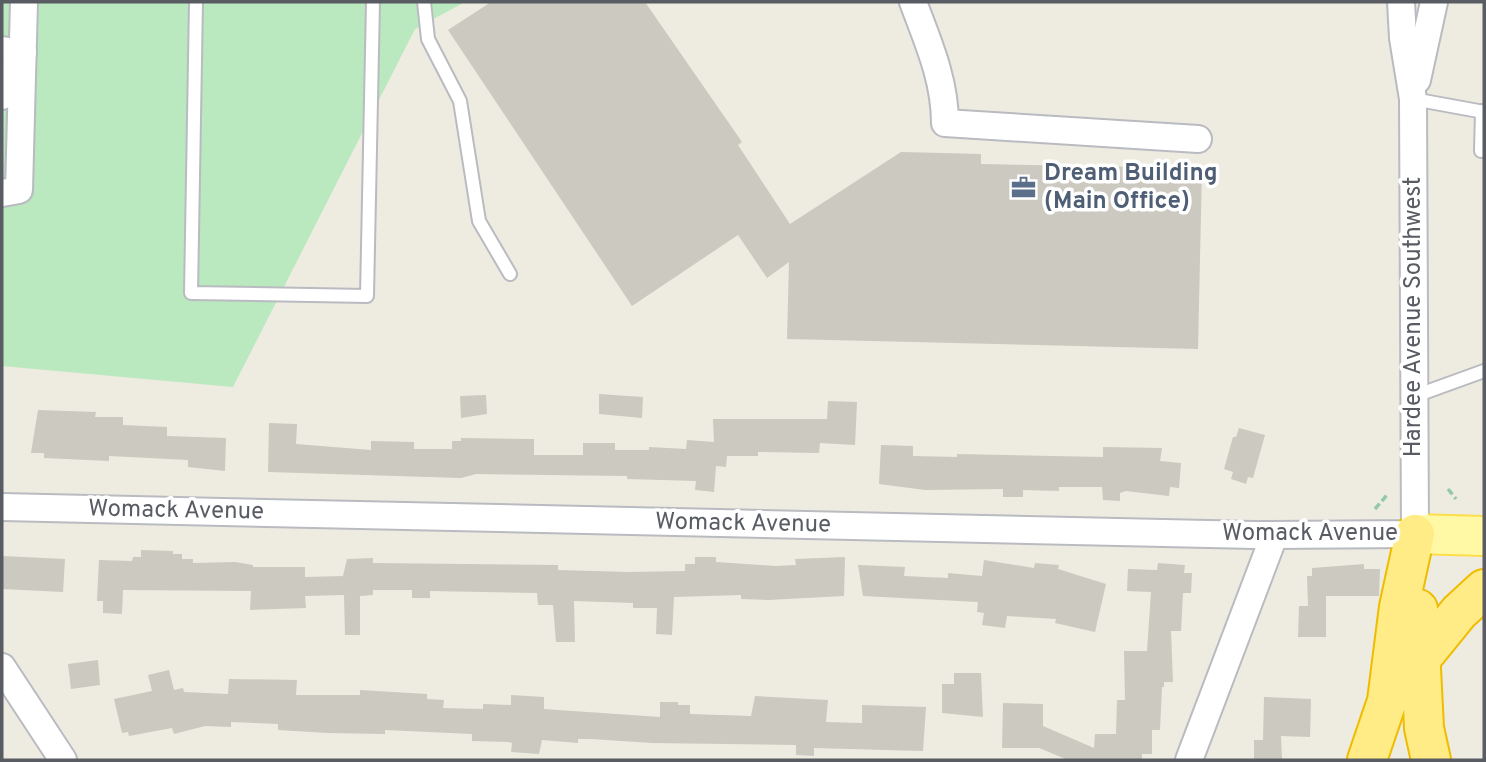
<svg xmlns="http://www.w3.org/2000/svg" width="1486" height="762" viewBox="0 0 1486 762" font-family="Overpass,sans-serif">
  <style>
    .green { fill: #bae8bf }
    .building { fill: #cbc9c0 }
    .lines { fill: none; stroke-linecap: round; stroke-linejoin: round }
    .service-casing { stroke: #b9bbc1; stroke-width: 16 }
    .minor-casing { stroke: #b9bbc1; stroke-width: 30 }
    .primary-casing { stroke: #fedd4a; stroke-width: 42 }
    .motorway-casing { stroke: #efbc00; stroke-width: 42 }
    .path { stroke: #93c9a8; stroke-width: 3.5; stroke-dasharray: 7 3.5; stroke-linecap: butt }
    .service { stroke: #fff; stroke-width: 12 }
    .minor { stroke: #fff; stroke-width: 26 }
    .primary { stroke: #fff9a5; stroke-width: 38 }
    .motorway { stroke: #ffec87; stroke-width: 38 }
    .labels { text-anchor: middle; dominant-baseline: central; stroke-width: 7; stroke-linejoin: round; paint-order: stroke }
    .service-label { font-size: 24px; font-weight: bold; fill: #4e5e75; stroke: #fff; text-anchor: start }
    .street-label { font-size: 24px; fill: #595d63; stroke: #fff }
  </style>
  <rect width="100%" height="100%" fill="#eeece1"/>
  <!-- green -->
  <polygon class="green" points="2,2 465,2 415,29 233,387 2,366"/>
  <!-- building -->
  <g class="building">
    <polygon points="491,2 645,2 742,142 738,145 790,224 901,152 981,154 981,164 1202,168 1198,349 787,339 789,262 767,278 738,235 632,306 448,30"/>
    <polygon points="599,394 643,397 642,418 599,414"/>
    <polygon points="486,395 487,414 461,418 460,396"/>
    <polygon points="828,401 857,402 855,445 820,443 819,453 758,452 758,456 727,456 726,467 716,466 714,492 695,490 696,481 627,479 627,476 476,474 461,478 268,472 269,423 297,424 296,444 371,450 371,441 414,442 414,449 452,449 452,441 461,441 461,438 534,439 534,455 583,455 583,443 615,443 615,450 649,450 649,447 686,449 687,440 714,442 713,419 827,419"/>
    <polygon points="38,410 96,412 95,417 123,417 123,425 167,427 167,436 226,438 225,471 188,467 188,460 109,456 109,461 44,458 44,453 31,453"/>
    <polygon points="1239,428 1265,435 1253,478 1248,477 1246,484 1231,479 1233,472 1224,469 1233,437 1236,437"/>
    <polygon points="881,445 913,446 913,456 957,457 957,454 1103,457 1103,447 1162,448 1160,461 1181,463 1179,488 1170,487 1169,496 1126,491 1120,493 1120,501 1103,500 1102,487 1059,487 1059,491 1023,490 1023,497 1003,497 1003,489 925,490 879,484"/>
    <polygon points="141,550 173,551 173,554 182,554 182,559 193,559 193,563 235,562 253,565 253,567 305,567 305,577 343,576 347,559 373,558 373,563 558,565 558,570 629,572 685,571 685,564 695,564 695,557 716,557 716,562 776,566 796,565 795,559 845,557 844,596 768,600 741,599 741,595 674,597 672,635 656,634 657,608 633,608 633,603 574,601 575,642 556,642 553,605 538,605 537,593 430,591 430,598 412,598 412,590 373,590 373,595 360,596 360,635 345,635 344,595 305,596 306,608 250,610 251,591 123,590 122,614 103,613 103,601 97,601 99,560 132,561 133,557 141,557"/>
    <polygon points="2,556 65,559 63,592 2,589"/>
    <polygon points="984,560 1034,568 1035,563 1059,565 1058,569 1106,584 1095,632 1055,623 1056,619 1007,616 1005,628 982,625 984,613 977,612 978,602 863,596 858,565 905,567 904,576 948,578 948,573 982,576"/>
    <polygon points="1158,563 1185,565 1184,573 1192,573 1191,593 1183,593 1181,631 1171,631 1173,682 1164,682 1164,687 1162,687 1160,730 1152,730 1152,754 1142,754 1142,760 1068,760 1039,748 1002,748 1003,703 1043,704 1043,726 1094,748 1095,734 1116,734 1117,700 1125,700 1124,651 1147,651 1151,592 1127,591 1128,569 1157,570"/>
    <polygon points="1364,564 1364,569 1380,569 1379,596 1326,596 1326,637 1298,637 1299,606 1308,606 1307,576 1312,576 1312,568"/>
    <polygon points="98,660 100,685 71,689 68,664"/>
    <polygon points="169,670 174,690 183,688 184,692 228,694 229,679 297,680 296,695 360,695 360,690 427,694 427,699 444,700 443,708 483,709 483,704 511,705 511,695 544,697 544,709 660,717 660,702 678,702 678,705 690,705 690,714 751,716 755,696 828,700 826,722 862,723 862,705 926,707 923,751 814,748 814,756 796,755 796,745 652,743 591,739 578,739 578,743 542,740 539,754 511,752 512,743 509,742 472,741 472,734 385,730 385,734 327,733 278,730 278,724 231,722 231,727 205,726 174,734 172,728 129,736 128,732 122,733 114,699 152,691 148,675"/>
    <polygon points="954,673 981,673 983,717 942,713 942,684 954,684"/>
    <polygon points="1264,697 1311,699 1310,737 1281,736 1282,760 1254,760 1254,740 1263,740"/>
  </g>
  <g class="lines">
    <defs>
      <g id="service">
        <polyline points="196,2 191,293 367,296 373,2"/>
        <polyline points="424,2 428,39 460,101 479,221 510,274"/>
        <polyline points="1413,99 1484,112"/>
        <polyline points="1481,151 1482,111"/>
        <polyline points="1415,396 1484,371"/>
      </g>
      <g id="minor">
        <path d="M913 2C928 42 945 80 945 123L1198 139"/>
        <polyline points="2,50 23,53 2,96"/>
        <polyline points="1417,80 1434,2"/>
        <polyline points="2,193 19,190 24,2"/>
        <polyline points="2,507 1254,535 1415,534 1413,99 1403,38 1401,2"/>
        <polyline points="2,667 63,760"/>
        <polyline points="1189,760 1274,536"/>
      </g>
      <polyline id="primary" points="1415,534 1484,536"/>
      <g id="motorway">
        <polyline points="1418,609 1424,728 1431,760"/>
        <polyline points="1420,660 1459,612 1484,589"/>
        <polyline points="1367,760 1387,701 1399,607 1415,534"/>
      </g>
    </defs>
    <!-- service casing -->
    <use href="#service" class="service-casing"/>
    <!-- minor casing -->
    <use href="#minor" class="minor-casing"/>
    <!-- primary casing -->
    <use href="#primary" class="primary-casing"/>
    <!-- motorway casing -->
    <use href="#motorway" class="motorway-casing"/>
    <!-- path -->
    <g class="path">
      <polyline points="1448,489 1456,499"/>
      <polyline points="1375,509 1387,495"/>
    </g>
    <!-- service -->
    <use href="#service" class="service"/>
    <!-- minor -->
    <use href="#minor" class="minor"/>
    <!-- primary -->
    <use href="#primary" class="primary"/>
    <!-- motorway -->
    <use href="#motorway" class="motorway"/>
  </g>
  <!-- icons -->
  <defs>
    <symbol id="office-bare" viewBox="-9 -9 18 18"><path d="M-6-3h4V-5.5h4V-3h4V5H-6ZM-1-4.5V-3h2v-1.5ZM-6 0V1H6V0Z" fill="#5c6f8a" stroke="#fff" stroke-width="2.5" paint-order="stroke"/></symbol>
  </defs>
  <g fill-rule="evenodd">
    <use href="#office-bare" x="1006" y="170" width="35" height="35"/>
  </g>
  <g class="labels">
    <!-- service labels -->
    <g class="service-label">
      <text x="1044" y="174">Dream Building<tspan x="1044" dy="28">(Main Office)</tspan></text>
    </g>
    <!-- street labels -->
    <g class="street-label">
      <text transform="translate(1414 317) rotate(-90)">Hardee Avenue Southwest</text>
      <text transform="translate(176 511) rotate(1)">Womack Avenue</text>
      <text transform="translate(743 524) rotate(1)">Womack Avenue</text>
      <text x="1310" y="534">Womack Avenue</text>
    </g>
  </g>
  <!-- border -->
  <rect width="1486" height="762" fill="none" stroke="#595d63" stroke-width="7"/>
</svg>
